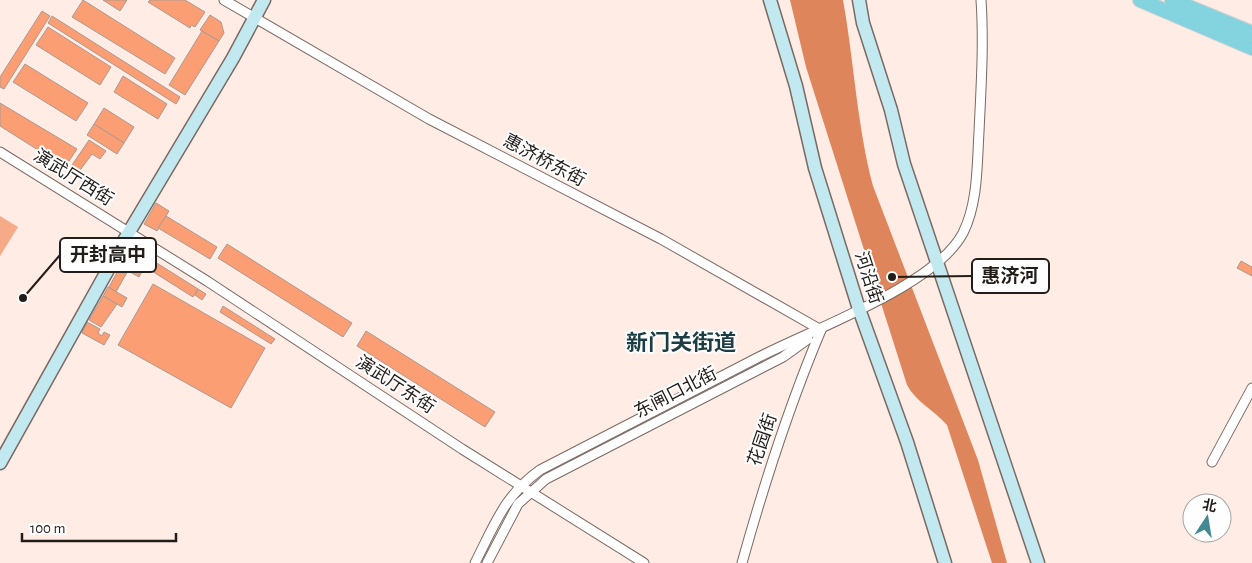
<svg xmlns="http://www.w3.org/2000/svg" width="1252" height="563" viewBox="0 0 1252 563" font-family="'Alegreya Sans','Noto Sans SC',sans-serif">
  <style>
    .green { fill: #f6aa88 }
    .water { fill: #df855b }
    .building { fill: #fb9e74; stroke: #ab9a92 }
    .lines { fill: none; stroke-linecap: round; stroke-linejoin: round }
    .street-casing { stroke: #7a6a63; stroke-width: 11 }
    .secondary-casing { stroke: #7a6a63; stroke-width: 15 }
    .primary-casing { stroke: #d3d2d1; stroke-width: 16 }
    .street { stroke: #fff; stroke-width: 9 }
    .secondary { stroke: #c2e9ef; stroke-width: 12 }
    .primary { stroke: #84d4df; stroke-width: 14 }
    .labels { text-anchor: middle; dominant-baseline: central; stroke-width: 4; stroke-linejoin: round; paint-order: stroke }
    .street-label { font-size: 18px; fill: #231d1a; stroke: #fefefe }
    .district-label { font-size: 22px; font-weight: bold; fill: #1c3d43; stroke: #fefefe }
    .leader { fill: none; stroke: #231d1a; stroke-width: 2 }
    .callout-dot { fill: #231d1a; stroke: #fefefe; stroke-width: 2 }
    .callout { fill: #fefefe; stroke: #231d1a; stroke-width: 2 }
    .callout-label { font-size: 19px; text-anchor: middle; font-weight: bold; fill: #231d1a }
  </style>
  <rect width="100%" height="100%" fill="#ffece4"/>
  <!-- green -->
  <polygon class="green" points="0,216 18,227 0,256"/>
  <!-- water -->
  <path class="water" d="M790 0H843C854 61 857 126 873 186L978 460 1007 563H992L947 425C934 410 916 402 907 385L806 67Z"/>
  <!-- building -->
  <g class="building">
    <polygon points="83,0 175,58 165,74 72,17"/>
    <polygon points="103,0 127,0 120,11"/>
    <polygon points="150,0 185,0 205,12 195,27 191,25 190,28 148,2"/>
    <polygon points="42,11 50,16 4,89 0,87 0,77"/>
    <polygon points="210,15 221,22 224,33 219,41 200,30"/>
    <polygon points="52,16 180,97 176,104 48,23"/>
    <polygon points="48,27 111,67 100,85 36,45"/>
    <polygon points="202,31 219,41 185,95 169,85"/>
    <polygon points="25,64 88,103 76,121 13,82"/>
    <polygon points="123,76 167,104 158,119 114,92"/>
    <polygon points="0,103 77,149 65,167 0,126"/>
    <polygon points="104,108 134,127 124,143 94,124"/>
    <polygon points="94,124 124,143 117,154 87,135"/>
    <polygon points="89,140 106,151 100,159 92,154 78,173 70,168"/>
    <polygon points="156,203 169,211 157,231 144,224"/>
    <polygon points="166,216 217,247 210,259 158,228"/>
    <polygon points="227,244 352,323 343,337 218,258"/>
    <polygon points="137,260 146,265 139,277 130,272"/>
    <polygon points="152,260 198,289 193,297 147,268"/>
    <polygon points="1241,261 1252,267 1252,276 1237,268"/>
    <polygon points="122,263 130,267 116,292 109,287"/>
    <polygon points="153,284 265,348 231,408 118,345"/>
    <polygon points="108,287 127,298 122,307 103,296"/>
    <polygon points="198,289 206,294 202,300 195,295"/>
    <polygon points="103,296 117,304 101,327 89,320"/>
    <polygon points="223,306 275,339 271,344 220,312"/>
    <polygon points="87,322 100,329 98,333 102,336 104,332 110,335 104,345 82,333"/>
    <polygon points="366,331 495,412 485,427 357,346"/>
  </g>
  <g class="lines">
    <defs>
      <g id="street">
        <polyline points="224,0 429,119 661,239 821,330"/>
        <polyline points="0,152 207,281 462,449 644,563"/>
        <polyline points="1212,462 1252,388"/>
        <path d="M475 563C495 524 504 496 540 470 613 432 686 394 759 357 813 329 935 286 963 233 978 203 977 165 979 132 981 88 984 44 981 0"/>
        <polyline points="487,563 518,504 546,479 783,357 808,339"/>
        <path d="M742 563C764 484 789 406 821 330"/>
      </g>
      <g id="secondary">
        <polyline points="770,0 796,86 815,168 859,309 907,442 945,563"/>
        <polyline points="859,0 863,23 891,110 904,164 1038,563"/>
        <polyline points="0,463 129,232 233,58 264,0"/>
      </g>
      <g id="primary">
        <polyline points="1140,0 1252,48"/>
        <polyline points="1172,0 1252,33"/>
      </g>
    </defs>
    <!-- street casing -->
    <use href="#street" class="street-casing"/>
    <!-- secondary casing -->
    <use href="#secondary" class="secondary-casing"/>
    <!-- primary casing -->
    <use href="#primary" class="primary-casing"/>
    <!-- street -->
    <use href="#street" class="street"/>
    <!-- secondary -->
    <use href="#secondary" class="secondary"/>
    <!-- primary -->
    <use href="#primary" class="primary"/>
  </g>
  <g class="labels">
    <!-- street labels -->
    <g class="street-label">
      <text transform="translate(544 161) rotate(28)">惠济桥东街</text>
      <text transform="translate(73 178) rotate(32)">演武厅西街</text>
      <text transform="translate(868 278) rotate(72)">河沿街</text>
      <text transform="translate(395 385) rotate(33)">演武厅东街</text>
      <text transform="translate(676 393) rotate(-27)">东闸口北街</text>
      <text transform="translate(763 440) rotate(-71)">花园街</text>
    </g>
    <!-- district labels -->
    <g class="district-label">
      <text x="681" y="343">新门关街道</text>
    </g>
  </g>
  <!-- callouts -->
  <path class="leader" d="M23 298L60 255M892 277L972 276"/>
  <g class="callout-dot">
    <circle cx="23" cy="298" r="5"/>
    <circle cx="892" cy="277" r="5"/>
  </g>
  <g class="callout">
    <rect x="60" y="238" width="96" height="34" rx="5"/>
    <rect x="972" y="259" width="77" height="34" rx="5"/>
  </g>
  <g class="callout-label">
    <text x="108" y="261">开封高中</text>
    <text x="1010" y="282">惠济河</text>
  </g>
  <!-- north arrow -->
  <g transform="translate(1207 518) rotate(12)"><circle r="24" fill="#fefefe" stroke="#a6a4a3"/>
  <path d="M0-4L9 19L0 12L-9 19Z" fill="#438994"/>
  <text y="-8" font-size="14" font-weight="bold" text-anchor="middle" fill="#231d1a">北</text>
  </g>
  <!-- scale -->
  <path d="M22 533v8h154v-8" fill="none" stroke="#231d1a" stroke-width="2.5"/>
  <text x="30" y="533" font-size="15" fill="#231d1a" stroke="#fefefe" stroke-width="4" paint-order="stroke">100 m</text>
</svg>
